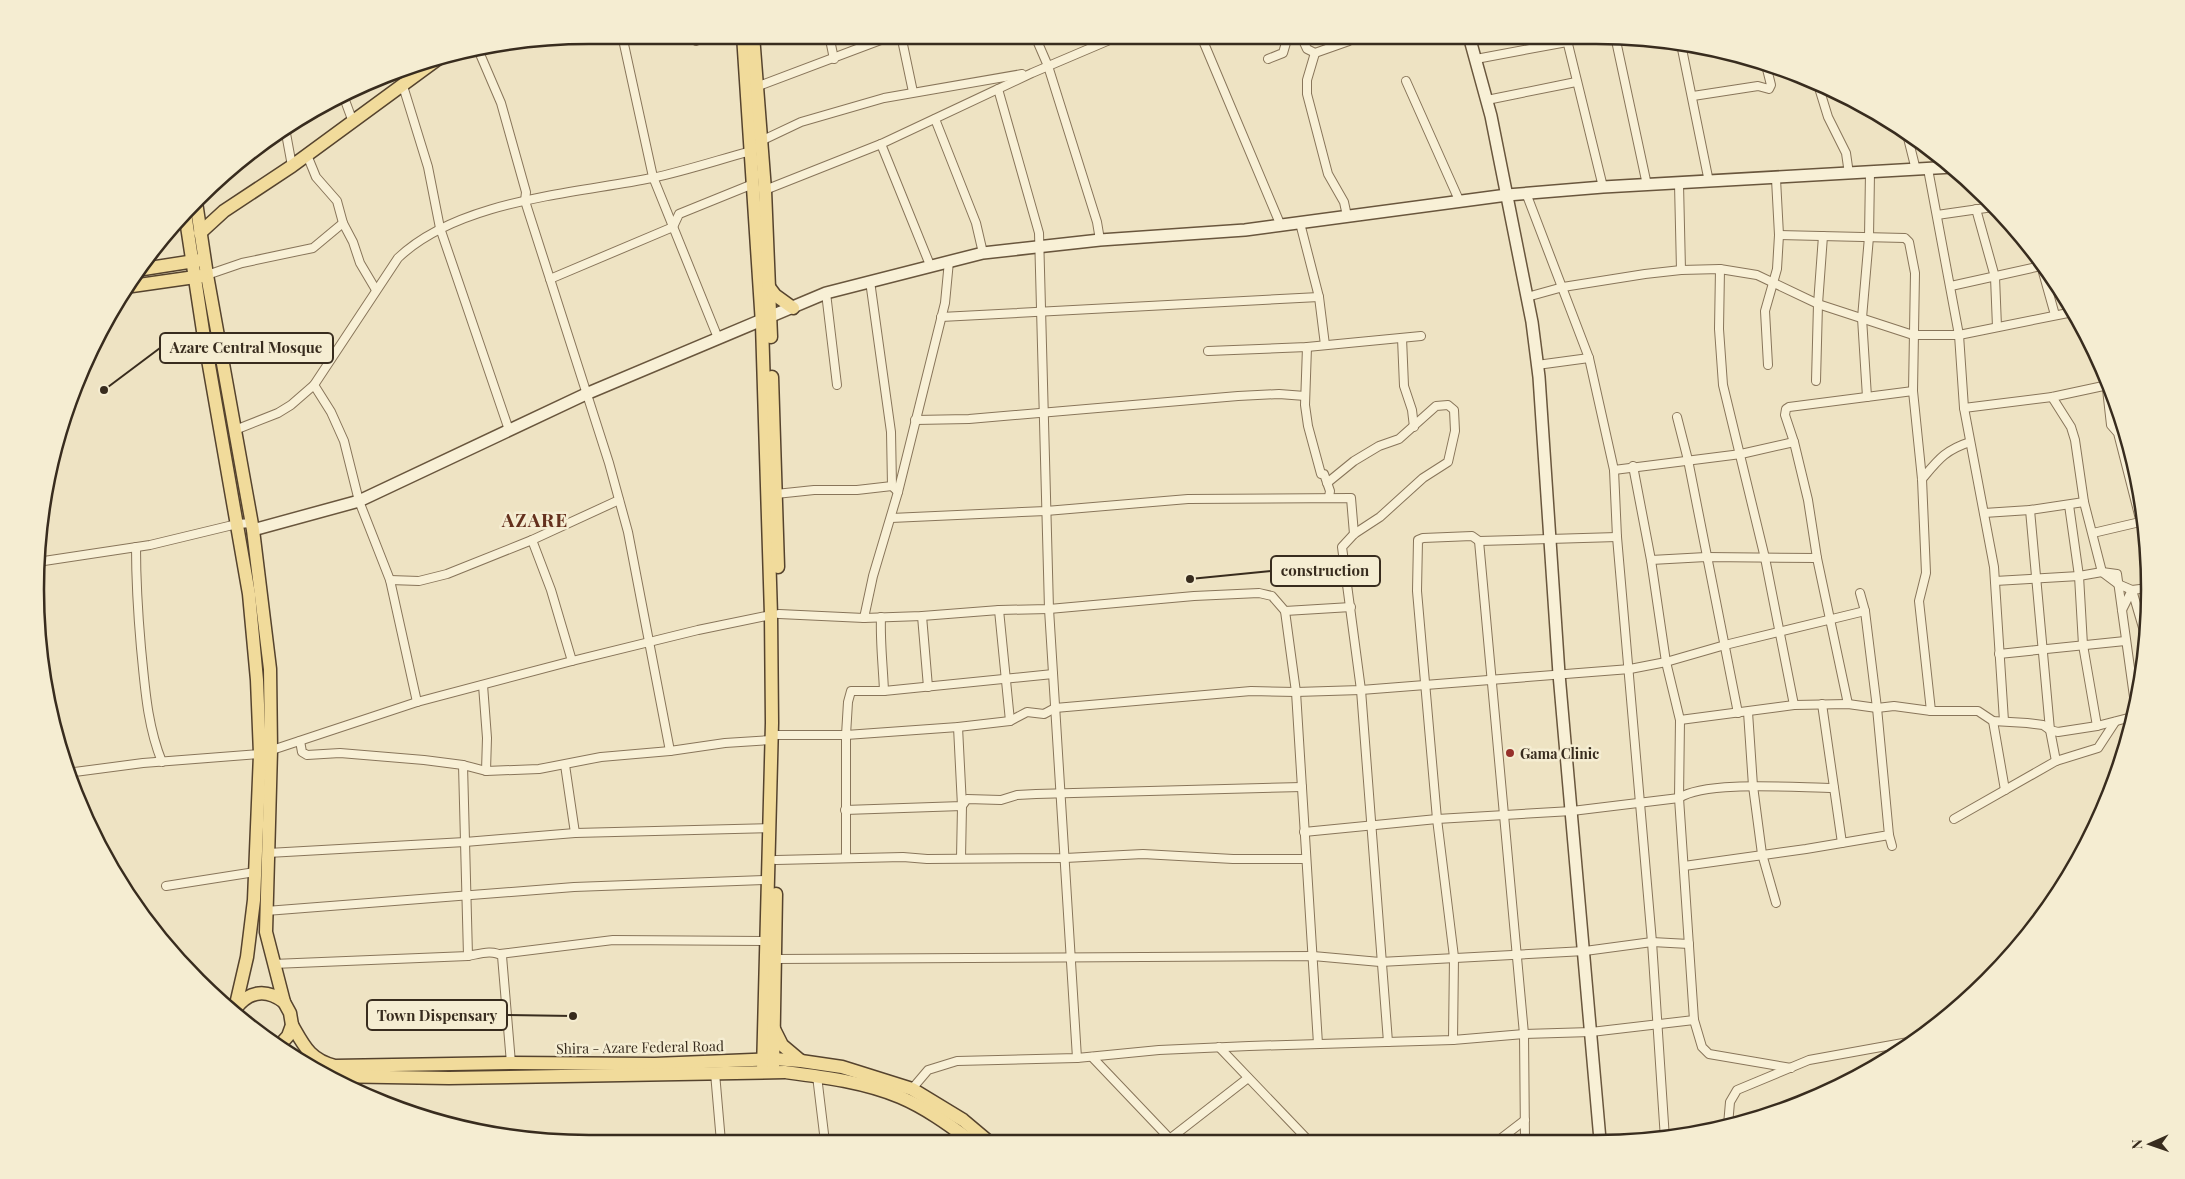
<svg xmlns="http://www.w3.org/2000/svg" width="2185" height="1179" viewBox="0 0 2185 1179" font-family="'Playfair Display',serif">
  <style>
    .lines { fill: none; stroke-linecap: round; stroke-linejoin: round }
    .street-casing { stroke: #88755a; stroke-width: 10 }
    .secondary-casing { stroke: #69563d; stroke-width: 14 }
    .primary-casing { stroke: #55432e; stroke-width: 15 }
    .street { stroke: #f8f0d6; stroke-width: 8 }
    .secondary { stroke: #f8f0d6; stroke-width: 11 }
    .primary { stroke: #f1db9b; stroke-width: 12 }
    .poi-dot { fill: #96302a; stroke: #f5edd2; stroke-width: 2 }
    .labels { text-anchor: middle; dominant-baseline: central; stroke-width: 5; stroke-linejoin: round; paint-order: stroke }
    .poi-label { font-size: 14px; font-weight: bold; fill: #382c1e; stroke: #f5edd2; text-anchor: start }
    .street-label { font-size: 14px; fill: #382c1e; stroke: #f5edd2 }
    .district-label { font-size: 19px; font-weight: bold; letter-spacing: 1px; fill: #64301d; stroke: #f5edd2 }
    .rim { fill: none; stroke: #382c1e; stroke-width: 2.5 }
    .leader { fill: none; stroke: #382c1e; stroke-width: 2 }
    .callout-dot { fill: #382c1e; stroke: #f5edd2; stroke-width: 2 }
    .callout { fill: #f5edd2; stroke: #382c1e; stroke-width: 2 }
    .callout-label { font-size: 15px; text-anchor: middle; font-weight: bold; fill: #382c1e }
  </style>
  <rect width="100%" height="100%" fill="#eee3c3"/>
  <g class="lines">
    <defs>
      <g id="street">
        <polyline points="622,35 653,177 718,338"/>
        <polyline points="695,35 696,41"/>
        <polyline points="829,35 834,59"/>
        <polyline points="901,35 913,92"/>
        <polyline points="1035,36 1048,66 1097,222 1100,240"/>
        <polyline points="1201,36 1281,226"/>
        <polyline points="1301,36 1307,49 1315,53 1349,41 1352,36"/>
        <polyline points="1566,36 1603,187"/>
        <polyline points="1615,36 1647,185"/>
        <polyline points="1681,44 1709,182"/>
        <polyline points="477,47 501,103 526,192 525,201 609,463 628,532 670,751"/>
        <polyline points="1315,53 1307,80 1307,94 1328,174 1344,202 1347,216"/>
        <polyline points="1268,59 1283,53 1288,36"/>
        <polyline points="1476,59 1567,42"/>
        <polyline points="408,66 413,78"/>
        <polyline points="1406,81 1459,200"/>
        <polyline points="403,86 428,167 440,228 509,430"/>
        <polyline points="756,87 894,35"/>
        <polyline points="1821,88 1820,91 1828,117 1846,153 1849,174"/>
        <polyline points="998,89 1039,233 1049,609 1077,1058"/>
        <polyline points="343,95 353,122"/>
        <polyline points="1693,96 1758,86 1769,89 1771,85 1766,65"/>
        <polyline points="1487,100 1576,82"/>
        <polyline points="935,119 976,223 983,253"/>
        <polyline points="285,128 292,166"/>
        <polyline points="1907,134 1916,170"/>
        <polyline points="761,141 801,122 884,98 1022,74"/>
        <polyline points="881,144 930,265"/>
        <polyline points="307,155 316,177 337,201 343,223 353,242 360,263 376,290"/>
        <polyline points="1928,169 1959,335 1964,408 1994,567 2004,721"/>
        <polyline points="1679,184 1681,270"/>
        <polyline points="765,190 881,144 1032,73 1119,36"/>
        <polyline points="1526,193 1589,358 1614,470 1617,537 1652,942 1665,1139"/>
        <polyline points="1976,209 1995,277 1997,327"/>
        <polyline points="1937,215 1993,207"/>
        <polyline points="1300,223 1319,297 1325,345"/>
        <polyline points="1779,235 1905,238 1909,242 1915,273 1913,391 1922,479 1926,573 1919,601 1931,711"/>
        <polyline points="2039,258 2055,315"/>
        <polyline points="1720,269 1719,329 1723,385 1765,558 1794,705"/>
        <polyline points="207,275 242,263 313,248 343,223"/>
        <polyline points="550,279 673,227 679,214 753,184"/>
        <polyline points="870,281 891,432 892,486 898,492"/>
        <polyline points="1951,286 2041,266"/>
        <polyline points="826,293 837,385"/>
        <polyline points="1527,297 1563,287 1645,274 1681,270 1720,269 1757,275 1818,304 1913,335 1959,335 2073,312"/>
        <polyline points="941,317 1319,297"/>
        <polyline points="1402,338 1404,386 1412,410 1414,427"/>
        <polyline points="1307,347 1305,405 1308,426 1321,474 1324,474 1330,491 1329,497"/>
        <polyline points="1208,351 1307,347 1421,336"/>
        <polyline points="1537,365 1589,358"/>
        <polyline points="1768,365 1765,311 1777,269 1779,235 1776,179"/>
        <polyline points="2106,380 2111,425 2118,433 2149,554"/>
        <polyline points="1816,381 1818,304 1823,236"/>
        <polyline points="314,385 331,412 344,441 359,501 390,580 417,702"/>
        <polyline points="1867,397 1862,318 1869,237 1870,173"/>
        <polyline points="2052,397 2071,427 2075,440 2084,502 2102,572 2118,584 2132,590 2122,610"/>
        <polyline points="1964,408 2052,397 2108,385"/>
        <polyline points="1677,417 1688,460 1738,713"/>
        <polyline points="915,420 969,419 1238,396 1279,394 1305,396"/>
        <path d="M235 430 278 413 291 405 314 385 398 258C459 200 572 194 652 178 685 171 718 160 751 151"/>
        <polyline points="1633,466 1651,560 1666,662 1680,720 1679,798 1694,1020 1702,1047 1709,1054 1791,1068"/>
        <polyline points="1614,470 1741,454 1794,442"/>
        <path d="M1922 479C1938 460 1945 450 1970 442"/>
        <polyline points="1327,483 1354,461 1379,446 1399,439 1436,406 1448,405 1454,410 1455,431 1448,462 1423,478 1380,517 1354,534 1342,547 1361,690 1388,1042"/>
        <polyline points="776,494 814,490 857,490 892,486"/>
        <polyline points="2069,505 2079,576 2083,645 2097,726"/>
        <polyline points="2030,510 2050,730 2056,761"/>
        <polyline points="1984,513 2030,510 2084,502"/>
        <polyline points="891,518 1046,511 1188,499 1351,498 1354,534"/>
        <polyline points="2093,533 2140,522"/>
        <polyline points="532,540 551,590 572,661"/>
        <polyline points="1479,541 1524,1034 1525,1140"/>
        <path d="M136 547C136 581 138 614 141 648 145 687 147 725 162 762"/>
        <polyline points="36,560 44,561 150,545 237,524 252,523"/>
        <polyline points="1651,560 1706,557 1817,558"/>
        <polyline points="390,580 419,581 447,574 532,540 619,500"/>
        <polyline points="1995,581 2079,576 2102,572 2117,574 2135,704"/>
        <polyline points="2130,590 2132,590 2146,638"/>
        <polyline points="2132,590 2148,588"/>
        <polyline points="999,610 1010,721"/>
        <polyline points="1285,611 1351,607"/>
        <polyline points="779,614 864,618 922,616 999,610 1049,609 1194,596 1259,593 1272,596 1285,611 1296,692 1318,1044"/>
        <polyline points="922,616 928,687"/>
        <path d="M881 617C880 642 883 666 884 691"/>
        <polyline points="864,618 873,576 898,492 945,303 949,261"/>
        <polyline points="1999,654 2125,641"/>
        <polyline points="483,685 487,738 486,771"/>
        <polyline points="1822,704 1842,843"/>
        <polyline points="1848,704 1817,558 1808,500 1794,442 1785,415 1786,409 1789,407 1913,391"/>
        <polyline points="1748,712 1753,786 1762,854 1776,903"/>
        <polyline points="1680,720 1794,705 1848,704 1877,708 1894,706 1931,711 1978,711 1993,721 2027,723 2043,725 2050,730 2058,732 2097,726 2132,717"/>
        <polyline points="1993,721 2005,790"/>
        <polyline points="958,727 962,806 961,858"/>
        <polyline points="778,735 846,735 958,727 1010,721 1027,712 1044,714 1055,708 1251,691 1296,692 1361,690 1630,669 1666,662 1725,645 1865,611"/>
        <polyline points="300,741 302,752 307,755 340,753 424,760 463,765 486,771 539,769 601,757 670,751 725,743 771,740"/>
        <polyline points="463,765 468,956"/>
        <polyline points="565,765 575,833"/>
        <polyline points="67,773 143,763 260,754 417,702 572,661 698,630 771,615"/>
        <polyline points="845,810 962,806 967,799 1001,800 1017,795 1036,794 1302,787"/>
        <polyline points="1954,819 2056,761 2098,748 2115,722"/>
        <path d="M1304 832 1437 819 1572 811 1679 798C1706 780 1799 788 1834 788"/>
        <polyline points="1889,835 1892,846"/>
        <polyline points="268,853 465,842 575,833 769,828"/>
        <polyline points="846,858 846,735 848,702 851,691 884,691 1053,674"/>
        <polyline points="776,860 903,857 927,859 1065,858 1143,854 1233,859 1306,859"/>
        <polyline points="1684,866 1806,849 1889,835 1877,708 1865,611 1860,593"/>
        <polyline points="166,886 255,872"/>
        <polyline points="266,911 574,887 767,880"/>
        <polyline points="500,954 613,940 766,941"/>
        <polyline points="775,959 1313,956 1380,962 1585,951 1652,942 1689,944"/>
        <path d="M273 964 468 956C479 954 493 949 502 956L511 1063"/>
        <polyline points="1453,1040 1454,957 1437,819 1417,591 1418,540 1423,538 1472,536 1479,541 1617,537"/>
        <polyline points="1219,1047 1308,1140"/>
        <polyline points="1092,1057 1172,1141"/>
        <polyline points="715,1073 721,1142"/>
        <polyline points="817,1076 825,1142"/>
        <polyline points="911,1090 928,1070 957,1061 1077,1058 1159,1050 1249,1046 1453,1040 1524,1034 1591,1032 1694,1020"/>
        <polyline points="1728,1125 1730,1102 1737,1090 1809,1060 1914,1041"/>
        <polyline points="1499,1140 1525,1120"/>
        <polyline points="1167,1141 1248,1078"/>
      </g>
      <g id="secondary">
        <polyline points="1469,36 1491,116 1532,322 1539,377 1559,674 1600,1140"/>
        <polyline points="253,530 359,501 586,394 826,293 983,253 1100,240 1245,230 1507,195 1603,187 1953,167"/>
      </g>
      <g id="primary">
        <polyline points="743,35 762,324 771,615 772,723 763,1071"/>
        <polyline points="753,35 765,190 771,337"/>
        <polyline points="196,202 207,275 253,530 270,669 271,750 266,932 284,1002 290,1013 292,1025 288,1036 278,1047"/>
        <polyline points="185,213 203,331 249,594 257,680 260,754 254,900 247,957 234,1013"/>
        <polyline points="200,233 224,211 292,166 442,56"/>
        <polyline points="137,270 201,260"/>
        <polyline points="125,287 202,276"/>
        <polyline points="769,287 775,295 793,308"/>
        <polyline points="772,377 778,567"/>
        <path d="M236 1008C250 990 267 989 284 1002"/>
        <path d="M292 1025C304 1046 310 1060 335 1066L511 1063 655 1064 774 1059 801 1061 842 1067 912 1089 963 1120 988 1141"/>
        <polyline points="774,1029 782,1045 801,1061"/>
        <polyline points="773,1071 776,894"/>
        <path d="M326 1076 449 1078 785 1072C824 1077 864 1082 900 1097 926 1108 949 1125 971 1141"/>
      </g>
    </defs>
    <!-- street casing -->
    <use href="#street" class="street-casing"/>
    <!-- secondary casing -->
    <use href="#secondary" class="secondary-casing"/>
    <!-- primary casing -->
    <use href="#primary" class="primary-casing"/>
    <!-- street -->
    <use href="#street" class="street"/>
    <!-- secondary -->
    <use href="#secondary" class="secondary"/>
    <!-- primary -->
    <use href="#primary" class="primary"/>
  </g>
  <!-- markers -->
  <circle class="poi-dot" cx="1510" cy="753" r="5"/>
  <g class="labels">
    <!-- poi labels -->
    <g class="poi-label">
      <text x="1520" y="753">Gama Clinic</text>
    </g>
    <!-- street labels -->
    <g class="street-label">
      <text transform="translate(640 1047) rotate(-1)">Shira - Azare Federal Road</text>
    </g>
    <!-- district labels -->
    <g class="district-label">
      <text x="535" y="519">AZARE</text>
    </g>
  </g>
  <!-- crop -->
  <path d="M0 0H2185V1179H0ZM589 44H1596A545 545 0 0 1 2141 589V590A545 545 0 0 1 1596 1135H589A545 545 0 0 1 44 590V589A545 545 0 0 1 589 44Z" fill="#f5edd2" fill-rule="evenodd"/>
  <path class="rim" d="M589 44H1596A545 545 0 0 1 2141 589V590A545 545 0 0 1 1596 1135H589A545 545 0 0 1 44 590V589A545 545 0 0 1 589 44Z"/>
  <!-- callouts -->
  <path class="leader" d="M104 390L160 348M1190 579L1271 571M573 1016L507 1015"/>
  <g class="callout-dot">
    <circle cx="104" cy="390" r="5"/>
    <circle cx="1190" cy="579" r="5"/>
    <circle cx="573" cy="1016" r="5"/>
  </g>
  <g class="callout">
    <rect x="160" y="333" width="173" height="30" rx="5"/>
    <rect x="1271" y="556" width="109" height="30" rx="5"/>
    <rect x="367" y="1000" width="140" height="30" rx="5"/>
  </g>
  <g class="callout-label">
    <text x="246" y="353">Azare Central Mosque</text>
    <text x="1325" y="576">construction</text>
    <text x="437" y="1021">Town Dispensary</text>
  </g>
  <!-- north arrow -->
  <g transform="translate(2150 1144) rotate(268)" stroke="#f5edd2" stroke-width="4" paint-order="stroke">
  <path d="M0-4L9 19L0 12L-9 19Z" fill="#382c1e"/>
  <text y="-8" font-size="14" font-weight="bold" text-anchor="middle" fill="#382c1e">N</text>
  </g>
</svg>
